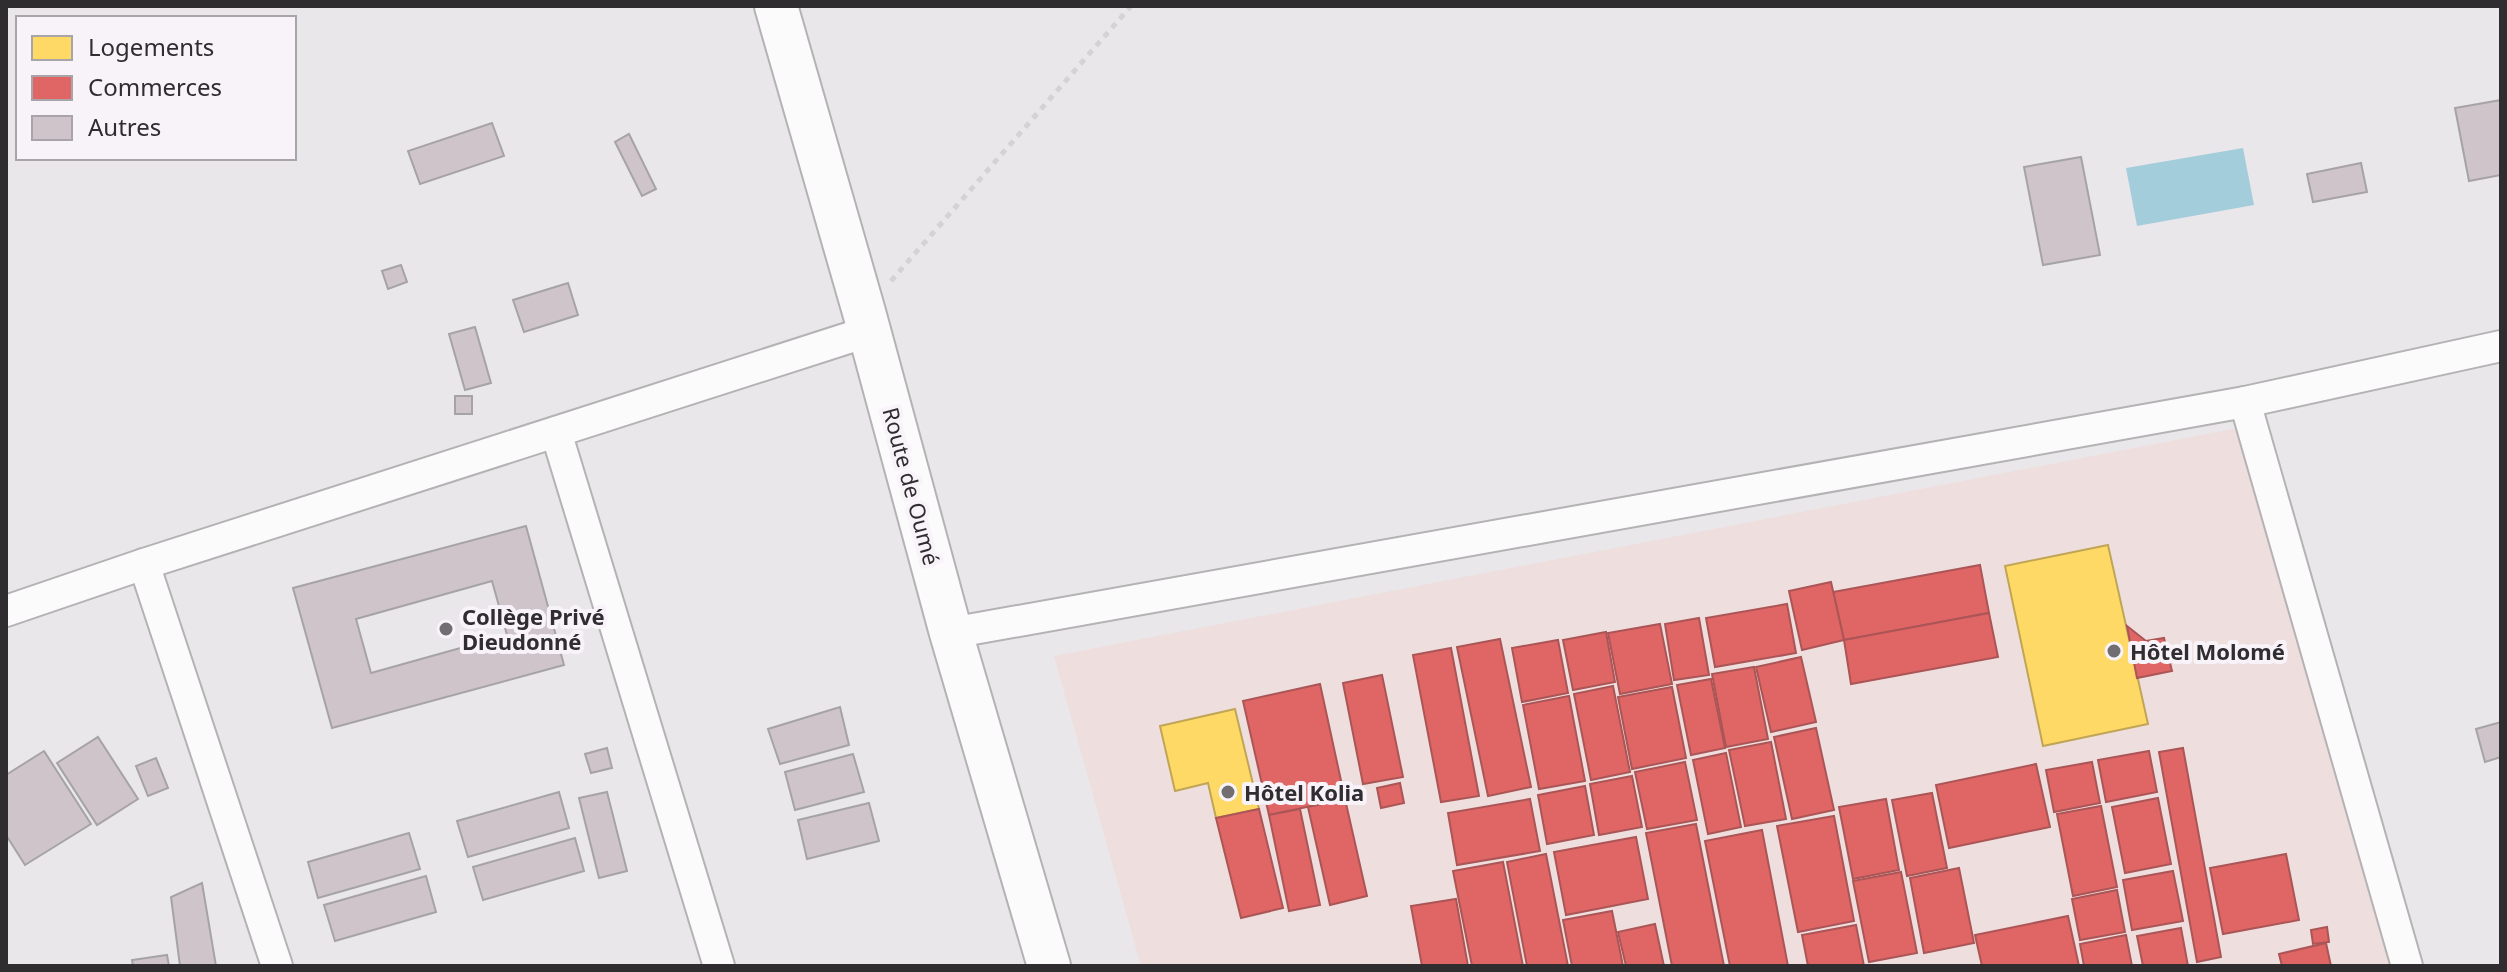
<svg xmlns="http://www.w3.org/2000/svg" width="2507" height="972" viewBox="0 0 2507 972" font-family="'Noto Sans',sans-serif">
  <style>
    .commercial { fill: #eededd }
    .water { fill: #a4cddb }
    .homes { fill: #ffd966; stroke: #c1a556; stroke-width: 2 }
    .shops { fill: #e06666; stroke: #ab5556; stroke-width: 2 }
    .building { fill: #cec4ca; stroke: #a6a3a5; stroke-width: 2; fill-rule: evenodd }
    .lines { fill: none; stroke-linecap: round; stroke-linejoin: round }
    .minor-casing { stroke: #b4b2b4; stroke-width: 34 }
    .secondary-casing { stroke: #b4b2b4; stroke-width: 46 }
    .path { stroke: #d3d3d3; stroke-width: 5; stroke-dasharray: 6 6; stroke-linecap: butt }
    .minor { stroke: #fcfbfc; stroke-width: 30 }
    .secondary { stroke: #fcfbfc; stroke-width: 42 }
    .poi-dot { fill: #706e70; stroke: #f8f3f8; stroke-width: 3 }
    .labels { text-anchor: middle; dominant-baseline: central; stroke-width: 8; stroke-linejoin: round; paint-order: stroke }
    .street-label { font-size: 22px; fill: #2f2d2f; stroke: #f8f3f8 }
    .poi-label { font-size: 22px; font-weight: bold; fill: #2f2d2f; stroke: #f8f3f8; text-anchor: start }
  </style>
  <rect width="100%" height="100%" fill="#eae7ea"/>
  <!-- commercial -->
  <polygon class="commercial" points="2243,427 2402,966 1141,966 1054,656"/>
  <!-- water -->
  <polygon class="water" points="2243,148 2254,205 2137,226 2126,168"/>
  <!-- homes -->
  <g class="homes">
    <polygon points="2108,545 2148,724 2043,746 2005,566"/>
    <polygon points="1235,709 1259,809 1216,818 1208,783 1175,791 1160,726"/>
  </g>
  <!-- shops -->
  <g class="shops">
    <polygon points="1980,565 1989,613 1844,640 1833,592"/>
    <polygon points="1831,582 1844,640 1802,650 1789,591"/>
    <polygon points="1787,604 1796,653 1715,667 1706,618"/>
    <polygon points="1989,613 1998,657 1851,684 1844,640"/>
    <polygon points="1699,618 1709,675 1674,680 1665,624"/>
    <polygon points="1660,624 1672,684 1620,694 1608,633"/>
    <polygon points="2127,626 2146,641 2164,638 2172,671 2137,678"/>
    <polygon points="1606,632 1615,682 1573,690 1563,640"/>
    <polygon points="1500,639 1531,787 1488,796 1457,647"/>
    <polygon points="1558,640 1568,693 1522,702 1512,648"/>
    <polygon points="1451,648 1479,796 1441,802 1413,655"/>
    <polygon points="1801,657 1816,722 1771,732 1756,667"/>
    <polygon points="1754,667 1768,739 1726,747 1712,674"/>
    <polygon points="1382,675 1403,777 1363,784 1343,683"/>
    <polygon points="1711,679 1725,748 1691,755 1677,685"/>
    <polygon points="1320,684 1345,799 1269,815 1243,701"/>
    <polygon points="1613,686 1630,772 1591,780 1574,694"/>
    <polygon points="1672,687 1686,758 1632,769 1618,697"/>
    <polygon points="1569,696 1585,781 1539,789 1523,705"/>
    <polygon points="1816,728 1834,810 1792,819 1774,737"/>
    <polygon points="1771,742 1786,819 1745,826 1729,750"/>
    <polygon points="2183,748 2221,957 2197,962 2159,752"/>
    <polygon points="2149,751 2157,792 2106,802 2098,760"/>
    <polygon points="1726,753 1741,827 1708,834 1693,760"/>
    <polygon points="1685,762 1697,820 1647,829 1635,772"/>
    <polygon points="2092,762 2100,803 2054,812 2046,770"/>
    <polygon points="2036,764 2050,827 1949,848 1936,785"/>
    <polygon points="1632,776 1642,827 1599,835 1590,784"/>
    <polygon points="1400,783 1404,803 1381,808 1377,788"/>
    <polygon points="1585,786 1594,835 1547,844 1538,795"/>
    <polygon points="1932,793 1947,868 1907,876 1892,800"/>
    <polygon points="2158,798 2171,864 2125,873 2112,807"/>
    <polygon points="1345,799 1367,896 1330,905 1308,807"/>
    <polygon points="1530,799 1540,851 1457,865 1448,813"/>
    <polygon points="1886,799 1899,870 1853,879 1839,807"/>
    <polygon points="2101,806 2117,887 2073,896 2057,814"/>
    <polygon points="1259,809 1283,908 1241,918 1216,818"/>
    <polygon points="1300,809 1320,905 1289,911 1269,815"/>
    <polygon points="1834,816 1854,921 1798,932 1777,826"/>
    <polygon points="1696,824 1724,966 1672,966 1646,833"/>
    <polygon points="1762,830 1788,966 1730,966 1705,841"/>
    <polygon points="1636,837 1648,899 1566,915 1554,852"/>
    <polygon points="1546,854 1568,966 1527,966 1507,862"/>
    <polygon points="2286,854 2299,920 2223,934 2210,868"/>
    <polygon points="1503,862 1523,966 1472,966 1453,871"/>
    <polygon points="1959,868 1974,943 1924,953 1910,878"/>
    <polygon points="2173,871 2183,921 2132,930 2123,880"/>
    <polygon points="1901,872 1917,953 1869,962 1853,881"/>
    <polygon points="2117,890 2125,932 2080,940 2072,899"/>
    <polygon points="1456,899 1468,966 1422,966 1411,906"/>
    <polygon points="1612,911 1623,966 1572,966 1563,920"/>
    <polygon points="2068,916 2079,966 1982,966 1975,935"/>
    <polygon points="1655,924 1664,966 1626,966 1618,932"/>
    <polygon points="1856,925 1864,966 1808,966 1802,935"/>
    <polygon points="2327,927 2329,942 2313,944 2311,930"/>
    <polygon points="2181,928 2188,966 2143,966 2137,936"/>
    <polygon points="2126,935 2132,966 2084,966 2080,944"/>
    <polygon points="2326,943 2331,966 2282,966 2279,954"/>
  </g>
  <!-- building -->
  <g class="building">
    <polygon points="2501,100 2501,175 2469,181 2455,108"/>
    <polygon points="492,123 504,156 420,184 408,151"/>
    <polygon points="629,134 656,189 642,196 615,142"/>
    <polygon points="2081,157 2100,255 2043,265 2024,167"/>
    <polygon points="2361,163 2367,192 2313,202 2307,174"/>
    <polygon points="401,265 407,282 388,289 382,271"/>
    <polygon points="568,283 578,315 524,332 513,300"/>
    <polygon points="475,327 491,383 465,390 449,334"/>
    <rect x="455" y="396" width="17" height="18"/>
    <path d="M526 526 564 665 332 728 293 588ZM492 581 507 635 371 673 356 619Z"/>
    <polygon points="840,707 849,745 780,764 768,729"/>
    <polygon points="2501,722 2501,757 2485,762 2476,729"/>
    <polygon points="98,737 138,799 97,825 57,763"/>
    <polygon points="607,748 612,768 591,773 585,754"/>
    <polygon points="44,751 91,824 25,865 6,835 6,775"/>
    <polygon points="853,754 864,792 795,810 785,772"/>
    <polygon points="156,758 168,788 148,796 136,766"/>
    <polygon points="559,792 569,828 468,857 457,821"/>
    <polygon points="607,792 627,871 599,878 579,798"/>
    <polygon points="869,803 879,841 807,859 798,820"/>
    <polygon points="409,833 420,869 318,898 308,862"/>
    <polygon points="575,838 584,871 483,900 473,867"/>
    <polygon points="426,876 436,912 335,941 324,905"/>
    <polygon points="202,883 216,966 180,966 171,897"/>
    <polygon points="167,955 169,966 133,966 132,960"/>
  </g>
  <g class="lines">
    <defs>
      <g id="minor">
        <polyline points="2245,402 2407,966"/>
        <polyline points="556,432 719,966"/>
        <polyline points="144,564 277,966"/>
        <polyline points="6,611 144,564 870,331"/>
        <polyline points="951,633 2245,402 2501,346"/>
      </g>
      <polyline id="secondary" points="776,6 864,312 951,633 1049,966"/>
    </defs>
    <!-- minor casing -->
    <use href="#minor" class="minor-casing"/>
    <!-- secondary casing -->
    <use href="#secondary" class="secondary-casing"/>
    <!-- path -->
    <polyline class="path" points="891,281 1131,6"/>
    <!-- minor -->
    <use href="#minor" class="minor"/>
    <!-- secondary -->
    <use href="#secondary" class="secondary"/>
  </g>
  <!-- markers -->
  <g class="poi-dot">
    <circle cx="446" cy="629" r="8"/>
    <circle cx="2114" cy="651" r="8"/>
    <circle cx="1228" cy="792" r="8"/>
  </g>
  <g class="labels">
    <!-- street labels -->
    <g class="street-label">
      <text transform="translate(912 486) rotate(75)">Route de Oumé</text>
    </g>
    <!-- poi labels -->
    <g class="poi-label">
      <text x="462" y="616">Collège Privé<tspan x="462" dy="25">Dieudonné</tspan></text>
      <text x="2130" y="651">Hôtel Molomé</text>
      <text x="1244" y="792">Hôtel Kolia</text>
    </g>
  </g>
  <!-- border -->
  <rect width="2507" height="972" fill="none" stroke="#2f2d2f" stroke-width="16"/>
  <!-- legend -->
  <rect x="16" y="16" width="280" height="144" fill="#f8f3f8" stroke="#a8a4a8" stroke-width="2"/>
  <rect x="32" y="36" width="40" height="24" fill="#ffd966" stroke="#a8a4a8" stroke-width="2"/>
  <text x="88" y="56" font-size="24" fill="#2f2d2f">Logements</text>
  <rect x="32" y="76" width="40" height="24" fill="#e06666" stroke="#a8a4a8" stroke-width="2"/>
  <text x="88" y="96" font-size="24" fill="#2f2d2f">Commerces</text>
  <rect x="32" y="116" width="40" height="24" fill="#cec4ca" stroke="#a8a4a8" stroke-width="2"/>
  <text x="88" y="136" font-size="24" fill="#2f2d2f">Autres</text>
</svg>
